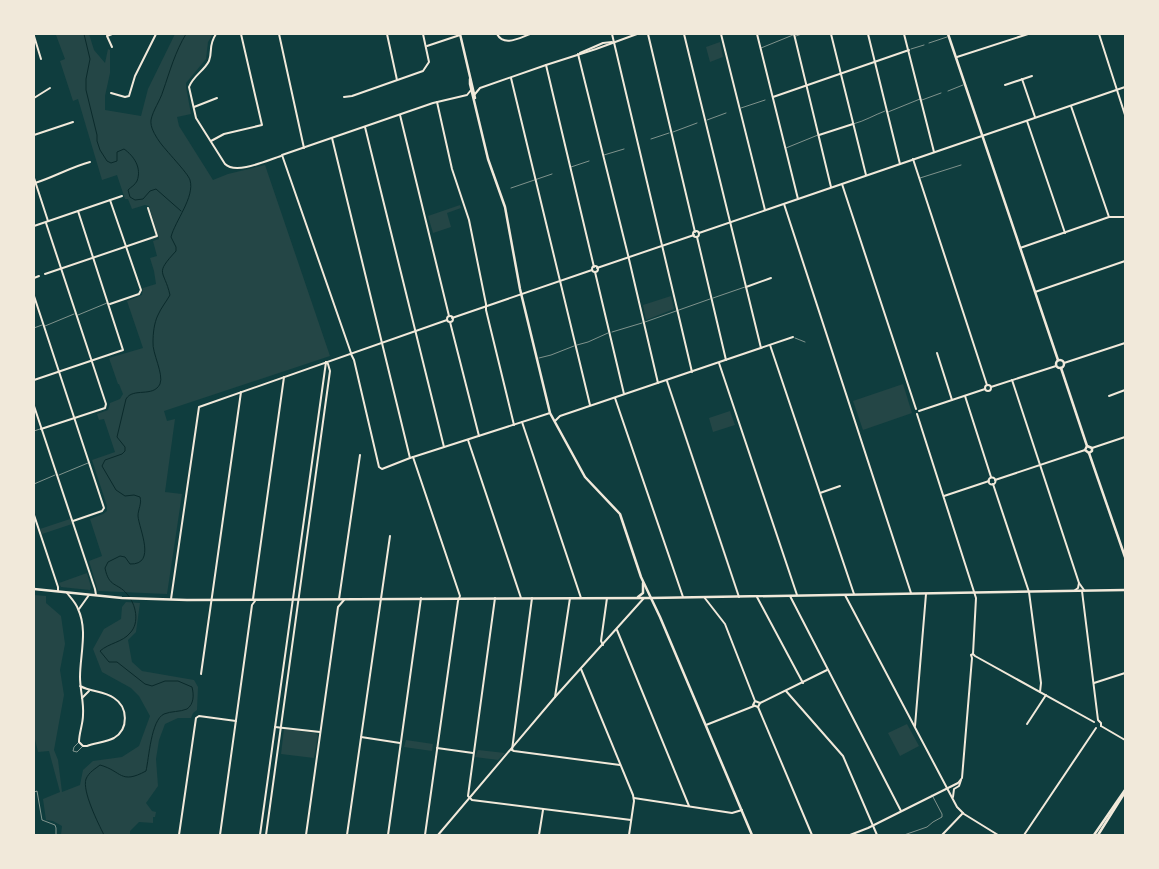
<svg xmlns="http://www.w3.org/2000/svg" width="1159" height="869" viewBox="0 0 1159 869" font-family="'Space Grotesk',sans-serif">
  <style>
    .green { fill: #244646 }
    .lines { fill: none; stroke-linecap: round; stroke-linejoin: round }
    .stream { stroke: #0a2a2b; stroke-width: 1 }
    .service { stroke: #f1e9da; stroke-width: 0.5 }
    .minor { stroke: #f1e9da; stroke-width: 2 }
    .tertiary { stroke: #f1e9da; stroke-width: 2 }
    .secondary { stroke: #f1e9da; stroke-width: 2.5 }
    .primary { stroke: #f1e9da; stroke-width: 2.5 }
  </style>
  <rect width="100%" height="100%" fill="#0f3d3e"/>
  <!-- green -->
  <g class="green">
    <polygon points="60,34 89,34 94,50 105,63 108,49 110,50 110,73 105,96 105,110 141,116 148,89 175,34 213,34 208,42 206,59 186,83 186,87 191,114 177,117 179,126 213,180 228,174 265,165 330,356 164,411 167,421 175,419 165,492 182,494 167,594 98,591 89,561 102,556 90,519 103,514 107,511 107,506 92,460 115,452 104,419 99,420 97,414 108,410 110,403 120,399 123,394 119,384 118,384 109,358 143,348 127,301 142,295 143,288 156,284 154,271 150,258 157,256 153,241 159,239 149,206 145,205 132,209 128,199 125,199 117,175 102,180 78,99 73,101 60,61 65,59 56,35"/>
    <polygon points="720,42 723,57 710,62 706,47"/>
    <polygon points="460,205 461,208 447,213 451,227 433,233 428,216"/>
    <polygon points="671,296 674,309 646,320 643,305"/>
    <polygon points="903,384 912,413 863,430 853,401"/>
    <polygon points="730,411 735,425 713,432 709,418"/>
    <polygon points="70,519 72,524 42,534 40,529"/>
    <polygon points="87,573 91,587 90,590 61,587 59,583"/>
    <polygon points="34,595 46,596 46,603 61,616 65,644 60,670 64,695 54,750 58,760 62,792 80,785 83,770 93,761 122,757 139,746 150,716 139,696 131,688 102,672 93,649 104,629 121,619 122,607 126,602 140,603 136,632 128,640 132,662 142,671 194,680 198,687 197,710 193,713 191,718 178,718 165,724 159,740 156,759 158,786 146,803 152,811 156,812 155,817 153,817 153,823 139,822 130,831 130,835 61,835 62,826 53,821 46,820 43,799 60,792 49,751 38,752 34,735"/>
    <polygon points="907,724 919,746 900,756 888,733"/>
    <polygon points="284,729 315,733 318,735 314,758 281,754"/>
    <polygon points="406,740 433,744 432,751 404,747"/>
    <polygon points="478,750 505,753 498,760 475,757"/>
  </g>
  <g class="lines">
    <!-- stream -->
    <g class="stream">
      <path d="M84 34 90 59 86 79V90L97 135V141L100 150 107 161 111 163 117 161V152L124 149C134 156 142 168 137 181 135 185 131 187 128 190L130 197 135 200 143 199 150 191 156 189 181 211"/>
      <path d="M104 835C98 823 82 791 86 779 89 772 95 769 100 765 122 771 120 785 146 771 149 758 151 720 164 714 171 711 180 712 187 709 194 704 194 695 192 687L178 681H165L152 686 145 684 117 662H109L100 651C109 643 123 642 130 633 140 623 136 604 127 594 117 582 109 588 105 568L108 562 120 556 125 557 130 564C157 565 139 529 138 516 138 509 142 504 140 497L134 495 125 496 116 490 102 466 105 460 122 454 125 451V447L117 437 126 399C133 387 153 398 160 384 164 374 152 353 153 342 153 334 154 323 158 315 161 308 166 302 170 295 164 269 154 275 176 251V247L171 237C175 221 195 197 190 180 188 173 165 150 159 141 155 135 150 127 151 120 153 110 160 101 163 91 170 71 175 52 186 34"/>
    </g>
    <!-- service -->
    <g class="service">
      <polyline points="796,36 802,34"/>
      <polyline points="929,43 947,37"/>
      <polyline points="761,48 793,35"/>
      <polyline points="911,49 924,45"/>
      <polyline points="948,91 963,85"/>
      <polyline points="922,100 941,93"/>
      <polyline points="741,108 765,100"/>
      <polyline points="888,112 920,99"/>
      <polyline points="707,120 726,113"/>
      <path d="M853 124C865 121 874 115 885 111"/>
      <polyline points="673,132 697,123"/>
      <polyline points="651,139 669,133"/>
      <polyline points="786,148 818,135"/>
      <polyline points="604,155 624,149"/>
      <polyline points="571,167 589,161"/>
      <polyline points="920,178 961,165"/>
      <polyline points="511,188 552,174"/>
      <polyline points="713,298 745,287"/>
      <polyline points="78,315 107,303"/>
      <polyline points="645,322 710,299"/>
      <polyline points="45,326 74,314"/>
      <polyline points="34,328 42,325"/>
      <polyline points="612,332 642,323"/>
      <polyline points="795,338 805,342"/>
      <polyline points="577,345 588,342 608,333"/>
      <polyline points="539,358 551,355 574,346"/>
      <polyline points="34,431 40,429"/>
      <polyline points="59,475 88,463"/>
      <polyline points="34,484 55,475"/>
      <polyline points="78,743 74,747 73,751 77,752 82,747"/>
      <polyline points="34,792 37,791 42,820 55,825 56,828 56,835"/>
      <polyline points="904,835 927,827 933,822 942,817 942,814 932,795"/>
    </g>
    <!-- minor -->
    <g class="minor">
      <path d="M216 34C208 46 213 50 209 61 204 71 193 76 189 87L196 118 225 164C236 175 268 160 281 156"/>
      <polyline points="387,34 397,80"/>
      <path d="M497 34C504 47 519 38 530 34"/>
      <polyline points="612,34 692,372"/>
      <polyline points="648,34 695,232"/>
      <polyline points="684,34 761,348"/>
      <polyline points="721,34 765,210"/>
      <polyline points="757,34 798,199"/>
      <polyline points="794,34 831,187"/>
      <polyline points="831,34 866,175"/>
      <polyline points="868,34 900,164"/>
      <polyline points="904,34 934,152"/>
      <polyline points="1099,34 1125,115"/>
      <polyline points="34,36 41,59"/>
      <polyline points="427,46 460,35"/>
      <polyline points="112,47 107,36 112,34"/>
      <polyline points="578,54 628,255 658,383"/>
      <polyline points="957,57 1028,34"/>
      <polyline points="546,65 594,267"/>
      <polyline points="511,78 590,405"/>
      <polyline points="1022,79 1035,117"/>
      <polyline points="1005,85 1032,76"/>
      <polyline points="111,93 125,97 129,96 135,76 156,34"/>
      <polyline points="344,97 352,96 423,71 429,62 423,34"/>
      <polyline points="773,97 909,50"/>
      <polyline points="34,98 50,88"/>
      <polyline points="437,102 452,169 469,220 486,304 486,310 514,425"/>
      <polyline points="1071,106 1109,217"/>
      <polyline points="194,107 217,98"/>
      <polyline points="400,115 449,316"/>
      <polyline points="1027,121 1065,233"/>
      <polyline points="365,127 444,447"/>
      <polyline points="34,135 73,122"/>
      <polyline points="819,135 853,124"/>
      <polyline points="332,138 410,458"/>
      <polyline points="211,141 224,134 262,125 241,34"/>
      <polyline points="913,159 987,385"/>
      <polyline points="34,178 48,221"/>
      <path d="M35 183C54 177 71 167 90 162"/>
      <polyline points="842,184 916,409"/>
      <polyline points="784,204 911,593"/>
      <polyline points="34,226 122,196"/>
      <polyline points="697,237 726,360"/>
      <polyline points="1020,248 1109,217 1125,217"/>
      <polyline points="595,272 624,394"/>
      <polyline points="45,274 157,236 148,208"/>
      <polyline points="34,278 39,276"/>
      <polyline points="746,287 771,278"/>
      <polyline points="1035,292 1125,261"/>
      <polyline points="34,296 104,508 102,511 73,521"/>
      <polyline points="110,304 139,294 141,290 110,200"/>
      <polyline points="450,322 479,436"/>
      <polyline points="770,345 854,594"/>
      <polyline points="937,353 952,400"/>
      <polyline points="351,354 354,360 379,467 382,469 410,458 550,413"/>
      <polyline points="719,363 797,595"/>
      <polyline points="1064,363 1125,343"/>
      <polyline points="34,380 123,350 78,211"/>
      <polyline points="1012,380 1079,583 1084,590"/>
      <polyline points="667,381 739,597"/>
      <circle cx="988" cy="388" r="3"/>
      <polyline points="991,387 1056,366"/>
      <polyline points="965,396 991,477"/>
      <polyline points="1109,396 1125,390"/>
      <polyline points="615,398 683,597"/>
      <polyline points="34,406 95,589 96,595"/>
      <polyline points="919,411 985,389"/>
      <polyline points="555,421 560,416 793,337"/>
      <polyline points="522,422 581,598"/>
      <polyline points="41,429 105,408 106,404 46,223"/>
      <polyline points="468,440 521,598"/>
      <polyline points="1092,448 1125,437"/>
      <polyline points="413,457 460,596 458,601 425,835"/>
      <circle cx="992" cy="481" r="3.5"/>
      <polyline points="995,480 1085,450"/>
      <polyline points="993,484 1029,592 1041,683 1040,692"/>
      <polyline points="820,493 840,486"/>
      <polyline points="944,496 989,481"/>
      <polyline points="34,515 58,587 58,591"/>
      <polyline points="1074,591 1078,588 1079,583"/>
      <polyline points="1082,591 1098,720 1101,723 1101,726"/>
      <path d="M67 593C71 598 76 603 78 609 88 630 80 655 80 677 80 690 84 702 83 715 83 724 79 733 79 742L83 746H87C96 743 106 742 114 738 129 729 128 707 114 698 104 691 91 692 80 686"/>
      <polyline points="845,595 957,807 964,814 998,835"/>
      <polyline points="790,596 901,811"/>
      <polyline points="704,597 725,624 755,701 753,705 758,707 760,703 755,701"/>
      <polyline points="757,597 803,683"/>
      <polyline points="495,598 468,796 472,800 631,820"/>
      <polyline points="253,599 284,377"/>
      <polyline points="339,599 360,455"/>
      <polyline points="79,609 89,595"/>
      <polyline points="617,630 689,806"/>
      <polyline points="603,645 601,641 607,598"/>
      <polyline points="973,654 975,656 1094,722"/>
      <polyline points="581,669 633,795 634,801 629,835"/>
      <polyline points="201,674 241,392"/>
      <polyline points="1094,683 1125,673"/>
      <polyline points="786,691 843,756 877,835"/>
      <polyline points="555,697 570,598"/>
      <polyline points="82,698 89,691"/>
      <polyline points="760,703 827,670"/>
      <polyline points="758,707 812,835"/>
      <polyline points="1027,724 1046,695"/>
      <polyline points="706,725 754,706"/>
      <polyline points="915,726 926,594"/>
      <polyline points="1101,726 1125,740"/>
      <polyline points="275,727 320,732"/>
      <polyline points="361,737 400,743"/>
      <polyline points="437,748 473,753"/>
      <polyline points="34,750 34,751"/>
      <polyline points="512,750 532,598"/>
      <polyline points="512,750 514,751 620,765"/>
      <polyline points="953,797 954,789 959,786 961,780"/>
      <polyline points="634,798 732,813 742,810"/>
      <polyline points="179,835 196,718 199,716 236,721"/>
      <polyline points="220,835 252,605 255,601"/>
      <polyline points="260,835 326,362"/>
      <polyline points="266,835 330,371 328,364 326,362"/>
      <polyline points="306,835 338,607 344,600"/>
      <polyline points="347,835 390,536"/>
      <polyline points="388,835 421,598"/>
      <polyline points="438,835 555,697 644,598"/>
      <polyline points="539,835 543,810"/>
      <polyline points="850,835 868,828 958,783 962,778 972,658 971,655 973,654 976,598 917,414"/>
      <polyline points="942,835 963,813"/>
      <polyline points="1024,835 1096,728"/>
    </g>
    <!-- tertiary -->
    <g class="tertiary">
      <polyline points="279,34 304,148"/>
      <polyline points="580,53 603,43 612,42"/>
      <polyline points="475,94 480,88 546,65 596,49 637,34"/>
      <circle cx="696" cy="234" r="3"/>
      <polyline points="699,233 1125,87"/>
      <circle cx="595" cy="269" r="3"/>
      <polyline points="597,268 694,235"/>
      <circle cx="450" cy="319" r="3"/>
      <polyline points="452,318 592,270"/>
      <polyline points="351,353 282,155 433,103 467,95 471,90"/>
      <polyline points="171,599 199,407 447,320"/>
    </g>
    <!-- secondary -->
    <g class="secondary">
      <polyline points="460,34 475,98"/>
      <polyline points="948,34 1058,360"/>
      <polyline points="470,79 470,84 488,159 505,207 520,289 550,413 585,477 620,514 641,577 660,617 752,835"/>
      <circle cx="1060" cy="364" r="4"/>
      <polyline points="1061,368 1087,446 1085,450 1089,453 1125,557"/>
      <polyline points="1087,446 1092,448 1092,451 1089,453"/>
      <polyline points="34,589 122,598 187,600 651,598 1125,590"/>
      <polyline points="638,597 643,593 643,583"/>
    </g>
    <!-- primary -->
    <g class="primary">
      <polyline points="1094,835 1125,790"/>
      <polyline points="1098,835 1125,792"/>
    </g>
  </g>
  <!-- border -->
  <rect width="1159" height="869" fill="none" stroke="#f1e9da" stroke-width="70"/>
</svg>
